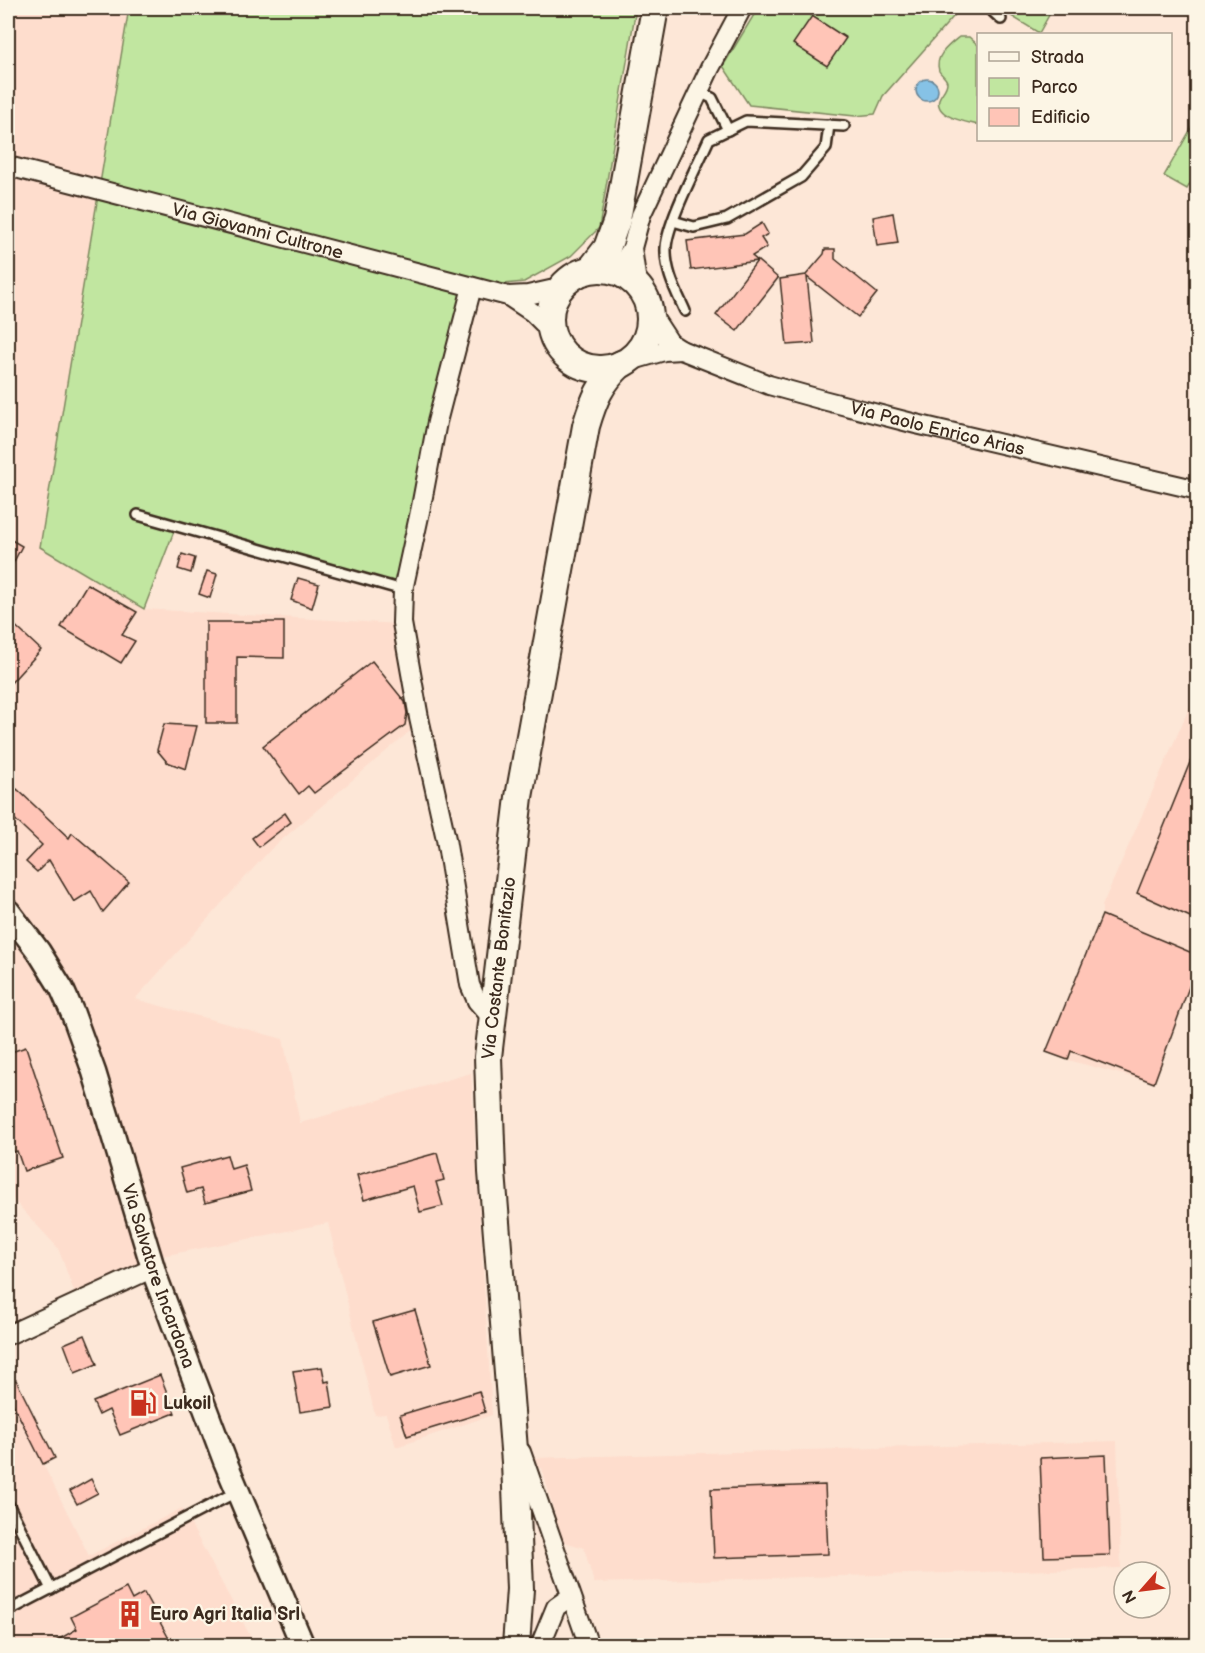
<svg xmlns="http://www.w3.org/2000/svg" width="1205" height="1653" viewBox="0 0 1205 1653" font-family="'Balsamiq Sans',sans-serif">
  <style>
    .built { fill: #feddcd }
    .green { fill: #c1e6a0; stroke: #7e885f; stroke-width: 1.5 }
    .water { fill: #86c2e6; stroke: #688596; stroke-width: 1.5 }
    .building { fill: #ffc5b7; stroke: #3b2a1e; stroke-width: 1.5 }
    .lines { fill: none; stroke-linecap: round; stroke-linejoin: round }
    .service-casing { stroke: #3b2a1e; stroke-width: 14 }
    .minor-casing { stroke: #3b2a1e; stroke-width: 22 }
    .tertiary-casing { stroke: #3b2a1e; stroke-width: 27 }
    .secondary-casing { stroke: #3b2a1e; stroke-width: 30 }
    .service { stroke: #fcf5e5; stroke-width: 9 }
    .minor { stroke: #fcf5e5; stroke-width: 18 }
    .tertiary { stroke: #fcf5e5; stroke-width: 22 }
    .secondary { stroke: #fcf5e5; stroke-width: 26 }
    .labels { text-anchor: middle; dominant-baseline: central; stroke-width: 4.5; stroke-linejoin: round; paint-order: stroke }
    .street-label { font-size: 18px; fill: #3b2a1e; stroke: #fcf5e5 }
    .poi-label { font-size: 18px; font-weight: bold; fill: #3b2a1e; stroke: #fcf5e5; text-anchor: start }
  </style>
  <rect width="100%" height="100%" fill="#fde7d7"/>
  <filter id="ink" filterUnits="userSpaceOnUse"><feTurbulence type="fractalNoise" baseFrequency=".0167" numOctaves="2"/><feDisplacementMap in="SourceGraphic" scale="12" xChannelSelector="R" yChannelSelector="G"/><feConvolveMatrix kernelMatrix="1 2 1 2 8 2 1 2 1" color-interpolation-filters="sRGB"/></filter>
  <g filter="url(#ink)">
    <!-- built -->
    <g class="built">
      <polygon points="8,8 129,8 40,547 144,609 398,624 416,726 271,849 135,999 283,1039 300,1123 471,1073 492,1415 396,1447 386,1414 375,1415 328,1223 162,1256 75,1294 58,1248 8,1194"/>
      <polygon points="1197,690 1197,965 1154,1083 1068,1060 1046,1052 1102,915 1102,906"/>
      <polygon points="8,1394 89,1556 182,1508 255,1645 8,1645"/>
      <polygon points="1117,1441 1121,1568 594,1583 584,1548 562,1541 542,1468 533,1468 533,1458"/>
    </g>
    <!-- green -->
    <g class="green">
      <polygon points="129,8 636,8 599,228 571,256 524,282 472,287 403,590 176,526 144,609 40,547"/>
      <polygon points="758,8 961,8 883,96 875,114 855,116 749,105 723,66"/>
      <polygon points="998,8 1053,8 1039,33"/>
      <path d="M959 37H969L978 45V125C967 122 934 117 939 99 941 93 947 89 947 82 946 77 941 75 939 71 934 56 949 45 959 37Z"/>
      <polygon points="1192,127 1197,130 1197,171 1187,189 1164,176"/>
    </g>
    <!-- water -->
    <circle class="water" cx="927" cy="90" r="11"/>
    <!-- building -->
    <g class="building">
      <polygon points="812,16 846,38 827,66 793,44"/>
      <polygon points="893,213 898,243 877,246 873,217"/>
      <polygon points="762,223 768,234 761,238 767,247 752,256 778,278 737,331 716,315 757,261 691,270 687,241 745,234"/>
      <polygon points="825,249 835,249 835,259 877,293 858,317 807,277 814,343 787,345 780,279 806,275 824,254"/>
      <polygon points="8,538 22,546 8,573"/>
      <polygon points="182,554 195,558 191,573 178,569"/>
      <polygon points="207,571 217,574 210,598 199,594"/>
      <polygon points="298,578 319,584 312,608 291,600"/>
      <polygon points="87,584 137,612 122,635 135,641 121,663 61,627"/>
      <polygon points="8,619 41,650 8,686"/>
      <polygon points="206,622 284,622 284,658 237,657 237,723 206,723"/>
      <polygon points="372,661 405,702 407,713 405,725 314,793 308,786 299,794 263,746"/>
      <polygon points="164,724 197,726 186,769 167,762 157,750"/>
      <polygon points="1197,745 1197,920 1137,893"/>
      <polygon points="17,789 69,838 72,833 129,882 103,912 91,891 74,902 49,860 37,872 26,862 42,845 8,813 8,800"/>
      <polygon points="285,813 291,822 259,847 252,838"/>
      <polygon points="1102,915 1197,955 1197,965 1154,1083 1071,1051 1068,1060 1046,1052"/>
      <polygon points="26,1047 63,1158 24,1171 17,1151 8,1154 8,1053"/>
      <polygon points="437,1153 444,1180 436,1182 443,1206 420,1212 413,1186 364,1200 357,1175"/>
      <polygon points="227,1155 231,1169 244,1165 251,1191 205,1203 201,1189 187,1193 180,1168"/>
      <polygon points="415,1310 431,1365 390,1377 373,1322"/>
      <polygon points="85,1335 97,1364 75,1373 64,1344"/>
      <polygon points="322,1367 325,1382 329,1381 333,1407 300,1412 293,1371"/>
      <polygon points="160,1375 175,1413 120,1435 109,1410 99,1415 93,1402"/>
      <polygon points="16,1380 55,1458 43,1464 8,1394 8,1384"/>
      <polygon points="479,1391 485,1412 407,1436 400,1415"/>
      <polygon points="1106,1455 1110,1555 1044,1557 1040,1458"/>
      <polygon points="91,1479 98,1493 77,1504 70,1491"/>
      <polygon points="825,1485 828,1554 714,1558 711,1489"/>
      <polygon points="126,1588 132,1600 144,1593 173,1646 47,1646 77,1629 71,1617"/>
    </g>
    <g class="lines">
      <defs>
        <g id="service">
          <polyline points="989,8 1001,19"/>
          <polyline points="699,92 712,98 728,130"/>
          <polyline points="673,221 694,227 727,219 801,177 826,148 829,125"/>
          <path d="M685 311C676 291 665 271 666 248 667 223 698 164 709 139L746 121 844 126"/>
          <polyline points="138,515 403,590"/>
          <polyline points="8,1504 51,1589"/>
          <polyline points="8,1611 238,1491"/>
        </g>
        <g id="minor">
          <path id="s1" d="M8 166 508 296 532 312 550 330"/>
          <polyline points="611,269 625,259 632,248"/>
          <polyline points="472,287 437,422 421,507 403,590 402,623 419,718 446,839 470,985 477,1001 492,1018"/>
          <polyline points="508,296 528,295 559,288"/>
          <polyline points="645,297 636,276 632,248 641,215 710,68 742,8"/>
          <path id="s2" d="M649 311 670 343 681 350 769 385 823 400 916 424 1198 490"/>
          <polyline points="626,362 664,351 681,350"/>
          <polyline points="8,1335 153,1268"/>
          <polyline points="521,1452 589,1646"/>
          <polyline points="540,1646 556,1607 570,1597"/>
        </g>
        <g id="tertiary">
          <path id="s3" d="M8 911 39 952 62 989 73 1014 94 1072 156 1278 225 1461 303 1646"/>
        </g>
        <g id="secondary">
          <circle cx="600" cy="319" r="50"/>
          <polyline points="591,269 607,248 617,220 655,8"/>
          <path id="s4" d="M516 1646 520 1589 515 1462 492 1172 488 1057 519 797 586 426C594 399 600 384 621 364"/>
        </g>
      </defs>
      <!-- service casing -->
      <use href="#service" class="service-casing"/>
      <!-- minor casing -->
      <use href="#minor" class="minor-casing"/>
      <!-- tertiary casing -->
      <use href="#tertiary" class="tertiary-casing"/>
      <!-- secondary casing -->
      <use href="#secondary" class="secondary-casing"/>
      <!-- service -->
      <use href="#service" class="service"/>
      <!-- minor -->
      <use href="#minor" class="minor"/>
      <!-- tertiary -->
      <use href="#tertiary" class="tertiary"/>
      <!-- secondary -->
      <use href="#secondary" class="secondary"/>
    </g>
  </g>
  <!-- icons -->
  <defs>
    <symbol id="fuel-bare" viewBox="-9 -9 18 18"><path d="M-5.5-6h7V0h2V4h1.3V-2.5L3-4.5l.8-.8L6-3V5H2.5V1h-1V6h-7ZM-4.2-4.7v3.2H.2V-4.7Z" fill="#c8321e" stroke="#fcf5e5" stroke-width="2.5" paint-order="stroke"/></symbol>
    <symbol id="building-bare" viewBox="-9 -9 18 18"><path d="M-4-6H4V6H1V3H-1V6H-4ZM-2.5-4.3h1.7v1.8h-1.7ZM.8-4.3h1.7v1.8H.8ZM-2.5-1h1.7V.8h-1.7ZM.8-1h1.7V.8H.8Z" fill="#c8321e" stroke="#fcf5e5" stroke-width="2.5" paint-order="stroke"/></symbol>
  </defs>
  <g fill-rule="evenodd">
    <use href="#fuel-bare" x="124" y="1384" width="38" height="38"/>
    <use href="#building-bare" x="111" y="1595" width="38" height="38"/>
  </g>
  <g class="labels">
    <!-- street labels -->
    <g class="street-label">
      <text stroke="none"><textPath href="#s1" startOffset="258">Via Giovanni Cultrone</textPath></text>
      <text stroke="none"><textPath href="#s2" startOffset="320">Via Paolo Enrico Arias</textPath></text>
      <text stroke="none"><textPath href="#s4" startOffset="680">Via Costante Bonifazio</textPath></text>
      <text stroke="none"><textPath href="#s3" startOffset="398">Via Salvatore Incardona</textPath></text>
    </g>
    <!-- poi labels -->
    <g class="poi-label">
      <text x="163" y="1403">Lukoil</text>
      <text x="150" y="1614">Euro Agri Italia Srl</text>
    </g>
  </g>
  <!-- margin -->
  <rect width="1205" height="1653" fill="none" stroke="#fcf5e5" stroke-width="30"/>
  <rect x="15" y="15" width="1175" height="1623" fill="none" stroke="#3b2a1e" stroke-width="2" filter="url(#ink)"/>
  <!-- legend -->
  <rect x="977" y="33" width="195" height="108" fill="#fcf5e5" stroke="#afa495" stroke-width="1.5"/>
  <rect x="989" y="52" width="30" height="9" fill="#fcf5e5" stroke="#afa495" stroke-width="1.5"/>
  <text x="1031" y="63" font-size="18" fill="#3b2a1e">Strada</text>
  <rect x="989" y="78" width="30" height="18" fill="#c1e6a0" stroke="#afa495" stroke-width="1.5"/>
  <text x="1031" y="93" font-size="18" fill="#3b2a1e">Parco</text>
  <rect x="989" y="108" width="30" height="18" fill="#ffc5b7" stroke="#afa495" stroke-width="1.5"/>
  <text x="1031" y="123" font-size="18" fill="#3b2a1e">Edificio</text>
  <!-- north arrow -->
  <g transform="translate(1142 1590) rotate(242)"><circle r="28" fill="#fcf5e5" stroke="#afa495" stroke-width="1.5"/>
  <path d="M0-4.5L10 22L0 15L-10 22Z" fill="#c8321e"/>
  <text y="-9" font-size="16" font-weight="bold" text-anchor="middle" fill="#3b2a1e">N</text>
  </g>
</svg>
